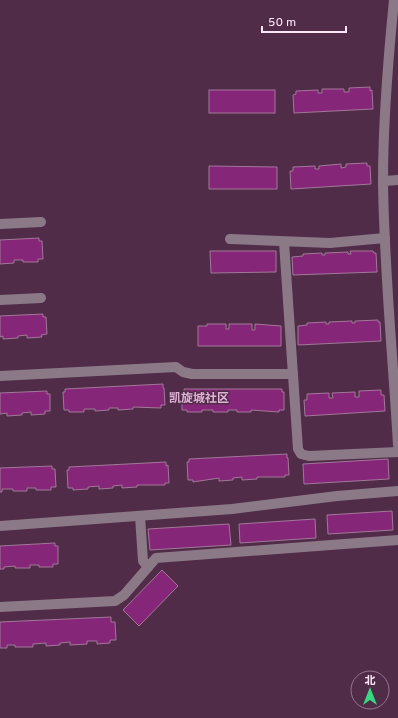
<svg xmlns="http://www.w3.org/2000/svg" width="398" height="718" viewBox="0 0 398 718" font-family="Overpass,'Noto Sans SC',sans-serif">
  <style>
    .building { fill: #862679; stroke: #a27899 }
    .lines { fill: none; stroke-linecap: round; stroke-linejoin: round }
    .minor { stroke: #8c7987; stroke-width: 10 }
    .labels { text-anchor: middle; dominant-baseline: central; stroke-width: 3; stroke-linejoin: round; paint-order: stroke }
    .neighbourhood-label { font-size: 12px; font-weight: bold; fill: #e0b3d6; stroke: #502c49 }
  </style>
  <rect width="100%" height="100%" fill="#502c49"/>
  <!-- building -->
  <g class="building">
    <polygon points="370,87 370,91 372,90 373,109 294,113 293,95 296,94 296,91 318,90 318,93 322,93 322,89 344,89 344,92 349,92 349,88"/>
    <rect x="209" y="90" width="66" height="23"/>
    <polygon points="367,163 367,166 370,166 371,184 291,189 290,171 293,171 293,167 315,166 315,169 319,169 319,166 341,164 341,168 346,167 346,164"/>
    <polygon points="209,166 277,167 277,189 209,189"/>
    <polygon points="39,238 39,241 42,241 43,259 38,259 38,262 23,262 23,260 14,260 14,263 0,264 0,240"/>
    <polygon points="210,251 276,251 276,272 211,273"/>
    <polygon points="350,251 373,251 374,253 376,253 377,272 293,275 292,257 303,256 303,254 322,253 322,255 325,255 325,253 348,252 348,254 351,254"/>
    <polygon points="43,314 43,317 46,317 47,334 41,335 42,337 27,338 27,335 18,336 18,338 3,339 3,336 0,337 0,316"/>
    <polygon points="378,320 378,322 380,322 381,341 298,345 298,326 307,325 307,323 326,322 326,324 329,324 329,322 352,321 352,323 355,323 355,321"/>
    <polygon points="207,324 226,324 226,329 229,329 229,324 252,324 252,330 255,330 255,324 281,326 281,346 198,346 198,326 207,326"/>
    <polygon points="163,384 163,388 164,388 165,405 161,405 161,408 133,407 133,409 118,410 118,408 109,408 109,410 95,411 95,409 84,409 84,412 69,412 69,410 64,410 63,392 65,392 65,389"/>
    <polygon points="184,389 282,389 282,392 284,392 284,410 279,410 279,412 251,410 251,412 237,412 237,410 228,410 228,412 213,412 213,410 202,410 202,412 187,412 187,410 182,410 182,392 184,392"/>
    <polygon points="381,390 381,395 384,395 385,411 305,416 304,400 307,400 307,394 329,393 329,398 333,398 332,393 355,392 355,397 359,397 359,391"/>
    <polygon points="47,391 47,394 50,394 50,411 45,411 45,414 31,415 31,412 22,413 22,415 7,416 7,413 0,414 0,393"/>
    <polygon points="287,454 287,458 288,458 289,475 285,475 285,477 257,477 257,479 242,480 242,477 233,478 233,480 219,481 219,478 193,482 193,480 188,480 187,462 189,462 189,459"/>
    <polygon points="388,459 389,479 304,484 303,464"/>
    <polygon points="166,462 166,466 168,465 169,483 165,483 165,485 137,485 137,487 122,488 122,485 113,486 113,488 99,489 99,486 88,487 88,489 73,490 73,488 68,488 67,470 69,470 69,467"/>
    <polygon points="52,466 52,469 55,469 56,487 51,487 51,490 36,490 36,488 27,488 27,491 13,491 13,489 2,489 2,492 0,492 0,468"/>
    <polygon points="392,511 393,530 328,534 327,515"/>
    <polygon points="315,519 316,538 240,543 239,524"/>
    <polygon points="229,524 231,545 150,550 148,529"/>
    <polygon points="55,543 55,546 58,546 58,564 53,564 53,567 39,567 39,565 30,565 30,568 15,568 15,566 4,567 4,569 0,569 0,546"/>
    <polygon points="162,570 178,586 139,626 123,610"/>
    <polygon points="111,617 111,622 115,622 116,640 110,640 110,643 97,644 97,641 87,641 87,644 70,645 70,642 60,643 60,645 46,646 46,643 33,644 33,647 15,647 15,645 7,645 7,648 0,648 0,622"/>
  </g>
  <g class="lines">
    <!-- minor -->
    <g class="minor">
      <path d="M394 0C388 60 383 121 383 181 384 269 393 357 398 445"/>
      <polyline points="383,181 398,180"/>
      <polyline points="0,224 41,222"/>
      <polyline points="230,239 330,243 385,238"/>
      <polyline points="284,242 298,449 301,454 309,456 398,452"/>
      <polyline points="0,300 41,298"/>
      <polyline points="0,376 176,367 183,372 192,374 293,374"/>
      <polyline points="140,516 143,561 148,567"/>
      <polyline points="0,526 232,509 337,496 398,491"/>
      <polyline points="0,607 115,601 124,595 156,558 398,540"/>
    </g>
  </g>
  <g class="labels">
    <!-- neighbourhood labels -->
    <g class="neighbourhood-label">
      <text x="199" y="399">凯旋城社区</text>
    </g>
  </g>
  <!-- north arrow -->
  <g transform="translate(370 690)"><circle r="19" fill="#502c49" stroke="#96778f"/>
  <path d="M0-3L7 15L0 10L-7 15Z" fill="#37d880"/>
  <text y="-6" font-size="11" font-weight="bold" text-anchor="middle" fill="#fee7f9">北</text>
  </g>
  <!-- scale -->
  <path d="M262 26v6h84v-6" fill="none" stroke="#fee7f9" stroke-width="2"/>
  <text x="268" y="26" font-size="12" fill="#fee7f9" stroke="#502c49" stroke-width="3" paint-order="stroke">50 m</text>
</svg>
